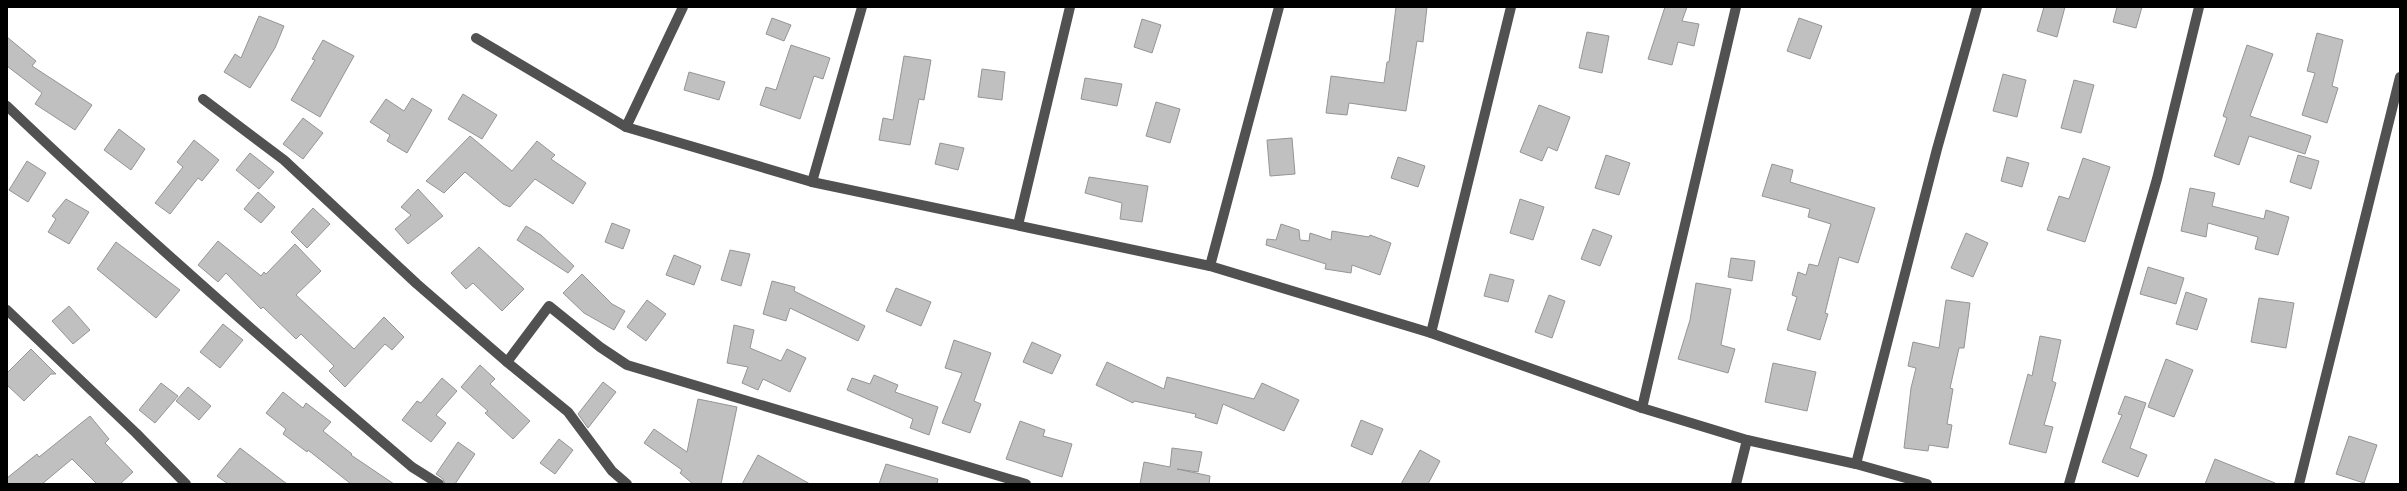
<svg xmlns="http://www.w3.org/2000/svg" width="2407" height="491" viewBox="0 0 2407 491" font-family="Karla,sans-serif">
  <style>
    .building { fill: #c0c0c0; stroke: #959595 }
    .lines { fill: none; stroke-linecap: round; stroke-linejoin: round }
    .minor { stroke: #515151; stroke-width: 10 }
  </style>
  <rect width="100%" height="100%" fill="#fff"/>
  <!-- building -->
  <g class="building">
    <polygon points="1396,7 1427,7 1423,42 1417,41 1406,111 1349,103 1347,115 1326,113 1331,76 1384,83 1387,62 1389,62"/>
    <polygon points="1665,7 1687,7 1682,21 1699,24 1694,46 1678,42 1672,65 1648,59"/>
    <polygon points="2044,7 2065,7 2057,37 2037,31"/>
    <polygon points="2117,7 2142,7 2136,28 2113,22"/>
    <polygon points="259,16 284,26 275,48 250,88 224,72 235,54 241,58"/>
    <polygon points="772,18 791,25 784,41 766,34"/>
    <polygon points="1799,18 1822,26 1810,59 1787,51"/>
    <polygon points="1142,19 1161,25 1152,53 1134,47"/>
    <polygon points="1587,32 1609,36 1602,73 1579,68"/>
    <polygon points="2317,33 2343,40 2332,86 2338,88 2327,123 2302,115 2315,73 2307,71"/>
    <polygon points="7,37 36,61 32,66 92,105 75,130 35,104 42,93 7,66"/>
    <polygon points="323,40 354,56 320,117 291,100 315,60 312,59"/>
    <polygon points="791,45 830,58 823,79 814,76 800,119 760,105 766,87 776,90"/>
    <polygon points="2247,45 2273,54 2250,116 2311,136 2305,154 2249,136 2239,165 2214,156 2227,118 2223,116"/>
    <polygon points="904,56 931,60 924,100 919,99 910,145 879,140 883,118 893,120"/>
    <polygon points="982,69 1005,72 1002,100 978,97"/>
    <polygon points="689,72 725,82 719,100 684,90"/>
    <polygon points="2003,74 2026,80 2017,117 1993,111"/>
    <polygon points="1085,78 1122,84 1117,106 1081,99"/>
    <polygon points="2074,80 2094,85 2081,133 2061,128"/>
    <polygon points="463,94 497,115 482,139 448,119"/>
    <polygon points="412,98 432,110 407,153 387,141 390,135 370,122 386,99 404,111"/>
    <polygon points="1156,102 1180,109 1170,143 1146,136"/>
    <polygon points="1539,105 1570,117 1557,151 1548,147 1542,161 1520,152"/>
    <polygon points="303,118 323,133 303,159 283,144"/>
    <polygon points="119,129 145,149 131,170 104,150"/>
    <polygon points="470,136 512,171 537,141 555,155 551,159 586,183 573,204 535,179 510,207 503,204 465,172 444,193 426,181"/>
    <polygon points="1292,138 1295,174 1270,176 1267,140"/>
    <polygon points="194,140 219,160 202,181 198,178 170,214 155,203 183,167 177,162"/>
    <polygon points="940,143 964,148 958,170 935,164"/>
    <polygon points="250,153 274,172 259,189 236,170"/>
    <polygon points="1606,155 1630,163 1619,195 1595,188"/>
    <polygon points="2298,155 2319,161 2311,189 2290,182"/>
    <polygon points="1398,157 1425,166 1418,187 1391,178"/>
    <polygon points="2007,157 2029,163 2022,187 2001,181"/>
    <polygon points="2083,158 2110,167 2085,242 2047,230 2059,196 2069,199"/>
    <polygon points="27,161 46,173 28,202 9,190"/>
    <polygon points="1772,164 1793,170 1790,182 1875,208 1858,263 1839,257 1825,313 1828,314 1820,340 1787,330 1797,297 1792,295 1798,272 1806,275 1809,264 1818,266 1831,224 1808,217 1810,209 1762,196"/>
    <polygon points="1089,177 1148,186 1142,222 1120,219 1122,203 1085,193"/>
    <polygon points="2190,188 2215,193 2212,206 2264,219 2266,210 2289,217 2278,255 2255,249 2258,237 2208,223 2206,237 2181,231"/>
    <polygon points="418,189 443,216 408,244 395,229 411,215 401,207"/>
    <polygon points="258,192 275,207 261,223 244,209"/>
    <polygon points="66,199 89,212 69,244 48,232 56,219 52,216"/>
    <polygon points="1520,199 1544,207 1533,240 1510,233"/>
    <polygon points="313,208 330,224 307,248 291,232"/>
    <polygon points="612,223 630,230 623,249 605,242"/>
    <polygon points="1281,224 1299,230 1300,240 1309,241 1310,233 1331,240 1332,231 1369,237 1370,235 1391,243 1380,275 1352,265 1351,273 1325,269 1326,264 1266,245 1267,239 1276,240"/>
    <polygon points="526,226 541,235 574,266 568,273 517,240"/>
    <polygon points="1593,229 1612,236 1600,266 1581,259"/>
    <polygon points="1966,233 1988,243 1973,277 1951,268"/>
    <polygon points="218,241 261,276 264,272 266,274 295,244 321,271 296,295 354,349 384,317 404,337 392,350 385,344 345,387 329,371 334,366 301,334 296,339 263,307 261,309 226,273 218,282 198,265"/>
    <polygon points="116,242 180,290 156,318 97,269"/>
    <polygon points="479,247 524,289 502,311 473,283 466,289 451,273"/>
    <polygon points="730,250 750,254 741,286 721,280"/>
    <polygon points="674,255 701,266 694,285 666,275"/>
    <polygon points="1731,258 1755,261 1752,281 1728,277"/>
    <polygon points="2148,267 2184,278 2176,304 2140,294"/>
    <polygon points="582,274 612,304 625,311 614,330 584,313 563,293"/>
    <polygon points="1490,274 1514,280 1508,302 1484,296"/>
    <polygon points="772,281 795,287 794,291 865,326 858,341 790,308 786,321 763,314"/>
    <polygon points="1696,283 1731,289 1721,345 1735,349 1728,373 1678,359 1690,320"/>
    <polygon points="896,288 931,302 921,326 886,311"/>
    <polygon points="2186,292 2207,299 2197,330 2176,324"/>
    <polygon points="1549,295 1565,301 1552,338 1535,332"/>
    <polygon points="2259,298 2294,303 2286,348 2251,342"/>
    <polygon points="647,300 666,314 646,341 627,327"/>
    <polygon points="1946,300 1970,303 1964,348 1959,348 1950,388 1953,389 1947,424 1952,425 1948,448 1929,445 1928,451 1904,448 1911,388 1916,368 1908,366 1913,342 1939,348"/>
    <polygon points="69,306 90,330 73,344 52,321"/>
    <polygon points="223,324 243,340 220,368 200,352"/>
    <polygon points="734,325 754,330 750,348 781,361 787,349 806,358 790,392 763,379 758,390 742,383 748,367 727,363"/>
    <polygon points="2040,336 2061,340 2052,381 2056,383 2044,425 2053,427 2046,453 2009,444 2028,374 2032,376"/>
    <polygon points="954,340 991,353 974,401 981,404 970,433 942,423 962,373 945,368"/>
    <polygon points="1032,342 1061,355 1052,374 1023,362"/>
    <polygon points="31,349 56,374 51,374 24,401 7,385 7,373"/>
    <polygon points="2166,359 2193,370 2174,417 2148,407"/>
    <polygon points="1107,362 1164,389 1167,377 1254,399 1262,383 1299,400 1284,431 1223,404 1217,424 1195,417 1196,414 1134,401 1133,403 1096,385"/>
    <polygon points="1773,363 1816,372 1807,411 1765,402"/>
    <polygon points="480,365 495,379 490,384 530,421 513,439 485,413 488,411 461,387"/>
    <polygon points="874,375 898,385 895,392 938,407 929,435 910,428 913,419 847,390 852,378 870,384"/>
    <polygon points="442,378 457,391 436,415 446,423 431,442 402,420 417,401 421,403"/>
    <polygon points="603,382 616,392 588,428 578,414"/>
    <polygon points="161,383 178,396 155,423 139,410"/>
    <polygon points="188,387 211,406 199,420 176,401"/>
    <polygon points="283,392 303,408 306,403 331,422 323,431 352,454 351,455 394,484 351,484 308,450 307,452 283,434 286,429 266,413"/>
    <polygon points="2125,396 2146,403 2130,448 2147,455 2138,477 2102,462 2122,415 2118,414"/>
    <polygon points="698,399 737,407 721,484 693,484 680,473 682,470 644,443 654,429 687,452"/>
    <polygon points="90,416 109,439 105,443 133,472 120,484 97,484 72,459 42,484 7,484 7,478 37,454 39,457"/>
    <polygon points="1361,420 1383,429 1372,455 1351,446"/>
    <polygon points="1020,421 1045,430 1043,436 1072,444 1062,477 1006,459"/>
    <polygon points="2349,436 2377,445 2364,483 2336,474"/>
    <polygon points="559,439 573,450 555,474 540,463"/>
    <polygon points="458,442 475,454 455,484 445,484 443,479 436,474"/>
    <polygon points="240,448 287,484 228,484 217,476"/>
    <polygon points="1172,448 1202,452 1198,472 1177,469 1210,476 1209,484 1140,484 1144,462 1170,467"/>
    <polygon points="1420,450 1440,461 1428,484 1401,484"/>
    <polygon points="758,455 810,484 742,484"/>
    <polygon points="2215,459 2275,483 2275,484 2205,484"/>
    <polygon points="886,464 938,479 937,484 879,484"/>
  </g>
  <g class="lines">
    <!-- minor -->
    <g class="minor">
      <polyline points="476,38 626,127 812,182 1210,266 1431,333 1642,408 1747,440 1856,464 1927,484"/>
      <polyline points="203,99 284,160 417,284 507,362 568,412 612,471 627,484"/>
      <path d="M7 106C138 231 274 350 412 467L439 484"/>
      <polyline points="626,127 683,7"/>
      <polyline points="812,182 862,7"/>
      <polyline points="1018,225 1070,7"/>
      <polyline points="1210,266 1279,7"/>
      <polyline points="7,310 136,433 186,484"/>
      <polyline points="1431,333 1511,7"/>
      <polyline points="507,362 549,306 600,347 627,365 1026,484"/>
      <polyline points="1642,408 1736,7"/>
      <polyline points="1856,464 1937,149 1977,7"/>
      <polyline points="1736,484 1747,440"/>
      <polyline points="2069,484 2157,179 2199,7"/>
      <polyline points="2299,484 2400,77"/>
    </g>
  </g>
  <!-- border -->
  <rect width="2407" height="491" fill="none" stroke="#000000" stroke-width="16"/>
</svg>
